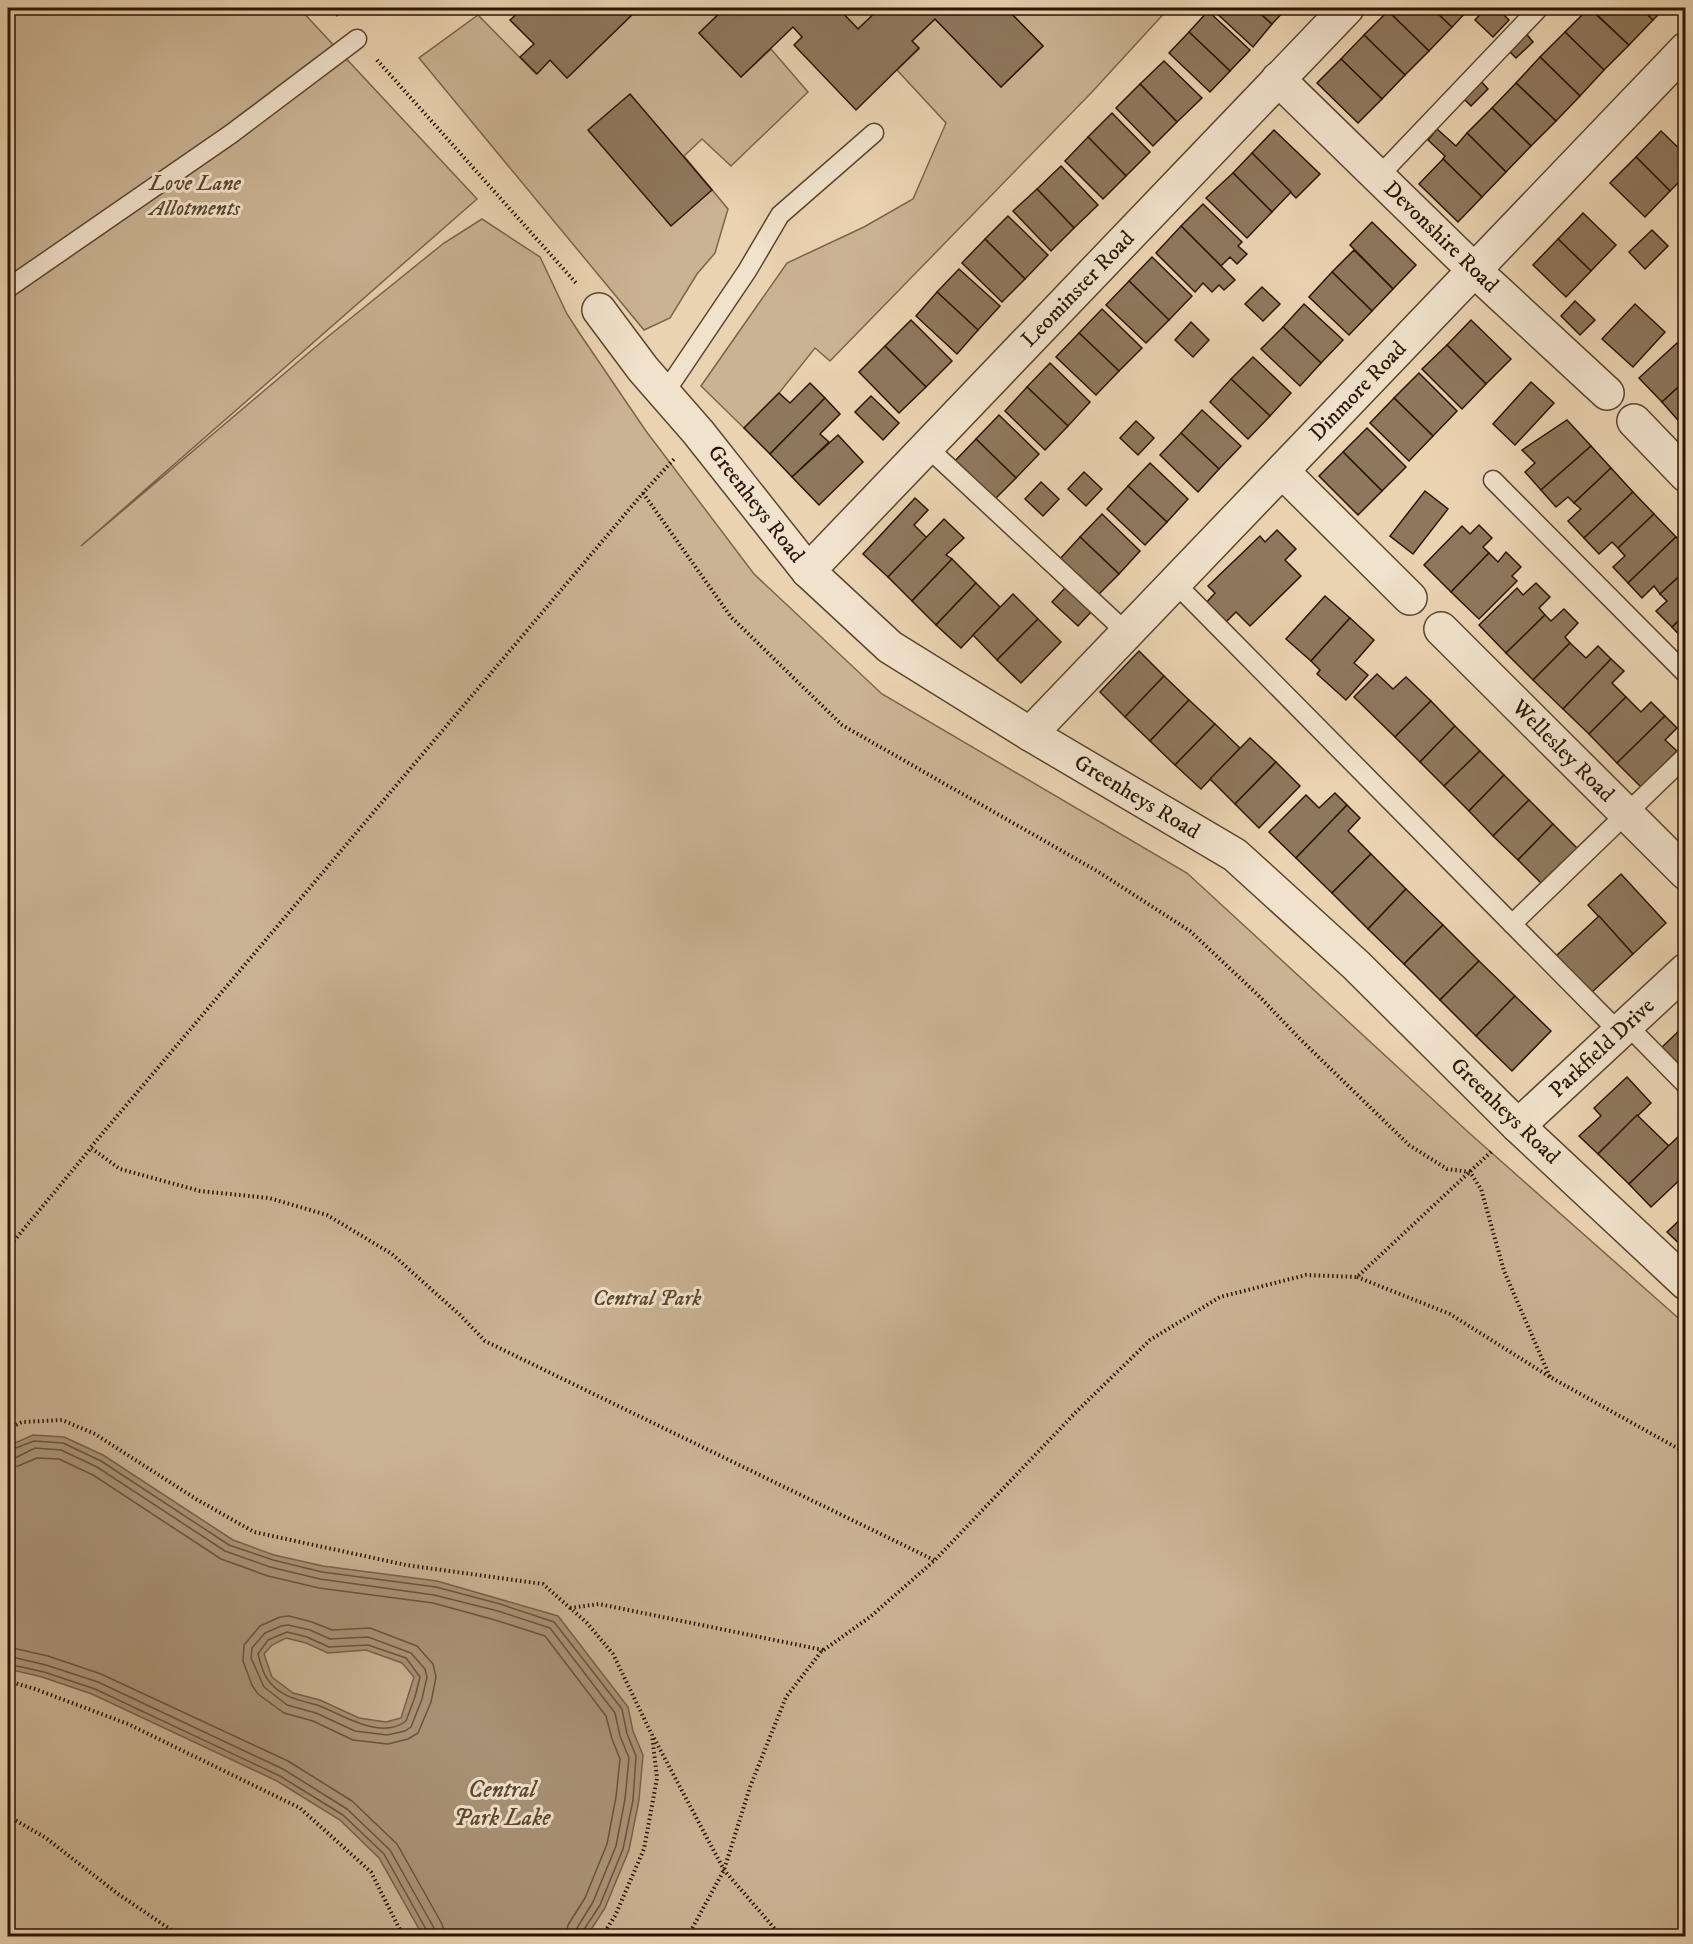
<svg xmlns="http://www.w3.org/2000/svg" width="1693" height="1944" viewBox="0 0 1693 1944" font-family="'IM FELL DW Pica',serif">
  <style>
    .green { fill: #cab393; stroke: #7a644a; stroke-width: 1.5 }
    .water { fill: #a99376; stroke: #776148; stroke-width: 1.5; fill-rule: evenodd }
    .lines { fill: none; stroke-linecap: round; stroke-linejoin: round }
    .shore { stroke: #6a543c; stroke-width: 1.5 }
    .building { fill: #8e785d; stroke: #2b1602; stroke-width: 1.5 }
    .service-casing { stroke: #5b452e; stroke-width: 21 }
    .minor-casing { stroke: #5b452e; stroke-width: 36 }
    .path { stroke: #2b1602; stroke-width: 4; stroke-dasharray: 1.5 3; stroke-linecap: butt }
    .service { stroke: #f1e2cc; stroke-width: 18 }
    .minor { stroke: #f1e2cc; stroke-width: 33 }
    .labels { text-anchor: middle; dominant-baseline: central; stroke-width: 6; stroke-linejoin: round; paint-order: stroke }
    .park-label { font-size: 22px; font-style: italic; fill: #5b452e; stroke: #f1e2cc }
    .street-label { font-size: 22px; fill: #2b1602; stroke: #f1e2cc }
    .water-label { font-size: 24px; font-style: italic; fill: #5d4830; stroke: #f1e2cc }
  </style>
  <rect width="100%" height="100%" fill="#ead3b1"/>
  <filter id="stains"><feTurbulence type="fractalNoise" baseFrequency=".00333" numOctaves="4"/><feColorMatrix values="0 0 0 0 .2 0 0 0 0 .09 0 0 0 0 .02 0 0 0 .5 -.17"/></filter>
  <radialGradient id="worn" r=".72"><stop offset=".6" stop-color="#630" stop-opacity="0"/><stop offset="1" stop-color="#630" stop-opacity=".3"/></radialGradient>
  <!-- green -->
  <g class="green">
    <polygon points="8,8 299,8 477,199 81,546 325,339 444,243 482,219 540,257 567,314 580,334 646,431 754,574 882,694 1187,873 1467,1131 1685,1324 1685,1936 8,1936"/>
    <polygon points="639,8 725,8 699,33 741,77 771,49 808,92 731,166 702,139 684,156 728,209 715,253 697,274 670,318 644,330 419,58 478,15 536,74 550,60 567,78"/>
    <polygon points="838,8 880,8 858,29"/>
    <polygon points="1006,8 1169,8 1092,92 830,361 815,348 779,393 744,428 701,386 787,263 864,227 913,199 946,123 897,70 919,49 912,41 935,19 1001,87 1043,46"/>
  </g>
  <!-- water -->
  <path class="water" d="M33 1435 64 1437 103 1455 233 1540 274 1555 323 1566 437 1581 558 1616 628 1707 633 1731 643 1755 639 1800 629 1850 605 1908 587 1936H423L379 1858 340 1820 277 1781 92 1694 42 1677 8 1669V1446ZM286 1638 306 1643 328 1653 366 1650 402 1663 414 1677 401 1718 386 1722 359 1718 320 1700 293 1693 272 1677 264 1654 272 1645Z"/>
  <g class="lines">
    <!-- shore -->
    <g class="shore">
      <polyline points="8,1451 34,1441 63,1443 101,1461 229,1545 273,1560 322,1572 436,1587 500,1604 554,1622 622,1709 627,1734 636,1756 633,1800 623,1849 600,1905 583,1931 583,1936"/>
      <polyline points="8,1459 15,1458 35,1448 61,1450 97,1467 225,1551 270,1567 320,1579 434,1595 498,1611 550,1628 615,1713 620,1736 629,1758 625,1799 616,1846 593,1902 577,1928 575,1936"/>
      <polyline points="8,1468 18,1466 37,1458 59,1459 93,1475 221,1559 268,1576 319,1588 433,1603 495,1620 545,1636 606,1716 612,1739 620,1759 616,1797 607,1844 585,1898 568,1925 566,1936"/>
      <polygon points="289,1616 312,1622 332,1630 370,1628 417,1646 433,1664 436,1677 431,1702 418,1733 408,1739 388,1744 353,1740 313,1721 284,1713 258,1694 252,1685 243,1661 244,1645 260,1626 280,1617"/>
      <polygon points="288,1625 310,1630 330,1639 368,1637 411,1653 425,1669 427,1677 422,1699 411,1727 405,1731 387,1735 355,1731 316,1713 287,1705 264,1687 251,1658 252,1648 265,1633 281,1626"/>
      <path d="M287 1632 307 1637 329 1647 368 1645 406 1658 420 1677 415 1697 406 1721C380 1741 342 1714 317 1705 299 1700 280 1697 268 1680 263 1674 260 1662 258 1654L268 1640Z"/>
      <polyline points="8,1647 48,1656 101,1674 288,1761 352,1801 397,1844 442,1924 445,1936"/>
      <polyline points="8,1656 46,1665 98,1682 283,1769 347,1809 390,1850 434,1928 436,1936"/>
      <polyline points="8,1664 44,1672 95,1689 280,1776 343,1815 384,1854 427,1931 428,1936"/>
    </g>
  </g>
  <!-- building -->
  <g class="building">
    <polygon points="523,8 639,8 567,78 550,60 537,74 520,57 534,44 510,20"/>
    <polygon points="725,8 838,8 858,29 880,8 1006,8 1043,46 1001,87 935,19 912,41 919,48 856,110 794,45 802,37 793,27 741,77 699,33"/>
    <polygon points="1211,8 1254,8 1272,24 1253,47"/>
    <polygon points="1254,8 1287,8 1272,24"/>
    <polygon points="1391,8 1432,8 1452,27 1429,51 1388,11"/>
    <polygon points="1432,8 1470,8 1452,27"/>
    <polygon points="1486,8 1497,8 1509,20 1493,37 1475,20"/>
    <polygon points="1589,8 1629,45 1604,70 1565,32"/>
    <polygon points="1590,8 1641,8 1653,20 1629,45"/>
    <polygon points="1641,8 1665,8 1653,20"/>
    <polygon points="1208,11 1250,50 1230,71 1189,32"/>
    <polygon points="1388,11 1429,51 1405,75 1364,35"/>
    <polygon points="1524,31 1533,42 1516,58 1506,48"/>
    <polygon points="1189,32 1230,71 1210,92 1169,53"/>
    <polygon points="1565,32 1604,70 1580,96 1540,57"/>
    <polygon points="1364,35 1405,75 1382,99 1341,59"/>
    <polygon points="1540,57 1580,96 1556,121 1516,83"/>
    <polygon points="1341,59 1382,99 1358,123 1317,83"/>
    <polygon points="1164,61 1202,98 1177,122 1140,84"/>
    <polygon points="1479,79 1488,89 1471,106 1461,96"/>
    <polygon points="1516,83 1556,121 1531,146 1492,108"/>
    <polygon points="1140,84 1177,122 1153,146 1116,108"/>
    <polygon points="630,94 712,190 671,226 588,130"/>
    <polygon points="1492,108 1531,146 1506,172 1467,133"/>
    <polygon points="1112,113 1150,152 1126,176 1088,137"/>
    <polygon points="1437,129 1456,146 1467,133 1506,172 1482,197 1443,159 1445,156 1428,140"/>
    <polygon points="1274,130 1320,174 1296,198 1252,153"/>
    <polygon points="1661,131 1686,155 1686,175 1670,191 1636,157"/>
    <polygon points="1088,137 1126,176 1103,199 1065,161"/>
    <polygon points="1252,153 1291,192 1272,212 1233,173"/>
    <polygon points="1636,157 1670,191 1645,217 1610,183"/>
    <polygon points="1443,159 1482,197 1458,222 1419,184"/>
    <polygon points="1061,166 1098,205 1074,228 1037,189"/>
    <polygon points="1233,173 1272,212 1247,238 1206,198"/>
    <polygon points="1037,189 1074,228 1051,251 1013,211"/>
    <polygon points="1203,204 1242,242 1238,246 1247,254 1237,264 1230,257 1221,266 1181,226"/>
    <polygon points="1583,213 1616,245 1591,271 1558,239"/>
    <polygon points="1008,216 1048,255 1025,279 985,239"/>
    <polygon points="1372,222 1416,265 1393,289 1350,245"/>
    <polygon points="1181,226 1235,280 1224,290 1219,285 1212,292 1203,283 1195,292 1156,253"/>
    <polygon points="1652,230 1668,246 1645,269 1629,252"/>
    <polygon points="985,239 1025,279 1002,302 962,263"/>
    <polygon points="1558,239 1591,271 1566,297 1533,265"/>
    <polygon points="1354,250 1393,289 1372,311 1332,272"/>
    <polygon points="1152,257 1192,296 1169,320 1129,281"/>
    <polygon points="959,269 1000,306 978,330 937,292"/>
    <polygon points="1332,272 1372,311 1349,335 1309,297"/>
    <polygon points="1129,281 1169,320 1146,343 1106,305"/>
    <polygon points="1262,287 1280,304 1263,321 1245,304"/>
    <polygon points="937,292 978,330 957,354 916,316"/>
    <polygon points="1575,301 1595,320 1580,335 1561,316"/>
    <polygon points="1304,304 1343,340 1321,363 1283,327"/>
    <polygon points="1635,304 1665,332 1633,367 1602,339"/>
    <polygon points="1102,309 1142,348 1119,371 1079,333"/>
    <polygon points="911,320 952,361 926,387 885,346"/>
    <polygon points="1471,320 1511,359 1486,384 1447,345"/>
    <polygon points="1191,322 1209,340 1193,357 1175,340"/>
    <polygon points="1283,327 1321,363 1300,386 1261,349"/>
    <polygon points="1079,333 1119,371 1096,395 1056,357"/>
    <polygon points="1677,343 1686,352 1686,380 1662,402 1639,378"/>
    <polygon points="1447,345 1486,384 1462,409 1422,369"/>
    <polygon points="885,346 926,387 899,413 859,372"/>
    <polygon points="1253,357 1291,393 1270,416 1231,379"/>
    <polygon points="1050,363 1090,402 1068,426 1027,387"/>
    <polygon points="1419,373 1457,411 1433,436 1394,398"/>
    <polygon points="1231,379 1270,416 1248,439 1210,402"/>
    <polygon points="1686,380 1686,426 1684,427 1662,402"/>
    <polygon points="1531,382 1554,403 1515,445 1493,424"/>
    <polygon points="810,383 825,398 770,454 744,428 779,393 790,403"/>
    <polygon points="1027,387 1068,426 1045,450 1005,411"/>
    <polygon points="871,396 899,423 883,440 855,412"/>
    <polygon points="825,398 840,414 820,434 829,442 792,477 770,454"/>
    <polygon points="1394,398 1433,436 1409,461 1370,423"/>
    <polygon points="1202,410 1241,446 1219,469 1181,433"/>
    <polygon points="999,415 1039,454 1016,478 976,439"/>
    <polygon points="1567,420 1591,446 1541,490 1525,472 1535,463 1522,450"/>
    <polygon points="1136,421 1154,438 1138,455 1120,438"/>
    <polygon points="1367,428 1406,467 1382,491 1343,452"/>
    <polygon points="1181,433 1219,469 1198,492 1160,455"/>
    <polygon points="838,435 863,462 819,505 792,477"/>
    <polygon points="976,439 1016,478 993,501 953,463"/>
    <polygon points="1591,446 1611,468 1574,503 1568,497 1556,507 1541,490"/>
    <polygon points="1343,452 1382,491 1358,515 1319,476"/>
    <polygon points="1150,463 1188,499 1167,522 1128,486"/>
    <polygon points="1611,468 1633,492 1584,538 1568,521 1581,509 1574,503"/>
    <polygon points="1084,472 1102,489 1086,506 1068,489"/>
    <polygon points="1041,482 1059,499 1043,516 1025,499"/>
    <polygon points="1128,486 1167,522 1145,545 1107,509"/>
    <polygon points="1425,491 1448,509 1413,554 1390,536"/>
    <polygon points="1633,492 1654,514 1618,548 1612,542 1599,554 1584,538"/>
    <polygon points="915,498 928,510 914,525 927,538 888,577 863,554"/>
    <polygon points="1102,514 1140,551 1119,574 1080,537"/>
    <polygon points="1654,514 1676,537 1628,583 1613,567 1625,556 1618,548"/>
    <polygon points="944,519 964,538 946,555 952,559 912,601 888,577"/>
    <polygon points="1479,525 1492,538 1483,547 1489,553 1451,592 1424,565 1462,526 1470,534"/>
    <polygon points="1277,530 1296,549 1285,560 1301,576 1250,626 1236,612 1225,623 1205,604 1215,593 1208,586 1260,536 1265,542"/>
    <polygon points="1080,537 1119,574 1097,596 1059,560"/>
    <polygon points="1676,537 1686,546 1686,570 1660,594 1654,586 1642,598 1628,583"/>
    <polygon points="1506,552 1521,567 1512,576 1517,581 1479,619 1451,592 1489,553 1498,562"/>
    <polygon points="952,559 976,583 936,625 912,601"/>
    <polygon points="1686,570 1686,614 1672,627 1656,611 1667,601 1660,594"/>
    <polygon points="976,583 1000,607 961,648 936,625"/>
    <polygon points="1536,583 1550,597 1539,608 1545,615 1506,653 1479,625 1517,588 1523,595"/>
    <polygon points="1065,588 1091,612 1078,626 1052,602"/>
    <polygon points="1013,594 1038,619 997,660 973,635"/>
    <polygon points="1325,596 1350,618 1311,661 1286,639"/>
    <polygon points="1564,609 1578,623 1565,637 1570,643 1533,680 1506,653 1545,615 1551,621"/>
    <polygon points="1686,614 1686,642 1672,627"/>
    <polygon points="1350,618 1374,640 1354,663 1368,675 1346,700 1317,674 1320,670 1311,661"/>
    <polygon points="1038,619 1061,642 1021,683 997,660"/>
    <polygon points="1570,643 1586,658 1598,646 1611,659 1563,709 1533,680"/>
    <polygon points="1139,651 1164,676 1125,717 1100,692"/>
    <polygon points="1611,659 1624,671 1612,683 1626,697 1589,734 1563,709"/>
    <polygon points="1377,674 1393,689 1406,677 1431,701 1395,737 1354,697"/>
    <polygon points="1164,676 1189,700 1150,741 1125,717"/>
    <polygon points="1626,697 1641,712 1651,702 1665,716 1617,763 1589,734"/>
    <polygon points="1189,700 1215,724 1175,765 1150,741"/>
    <polygon points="1431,701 1455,726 1420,762 1395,737"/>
    <polygon points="1665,716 1677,728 1665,740 1677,751 1641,787 1617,763"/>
    <polygon points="1215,724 1240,748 1201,789 1175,765"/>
    <polygon points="1455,726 1480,751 1444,786 1420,762"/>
    <polygon points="1250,738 1276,762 1235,804 1210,779"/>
    <polygon points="1480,751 1504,775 1469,811 1444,786"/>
    <polygon points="1276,762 1300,786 1259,828 1235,804"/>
    <polygon points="1504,775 1529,800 1493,836 1469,811"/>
    <polygon points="1335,793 1347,805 1296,858 1269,832 1306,795 1319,808"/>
    <polygon points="1529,800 1553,824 1518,860 1493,836"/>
    <polygon points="1347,805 1360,818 1348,831 1371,854 1332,893 1296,858"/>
    <polygon points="1553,824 1578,849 1543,885 1518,860"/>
    <polygon points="1371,854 1406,889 1368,929 1332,893"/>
    <polygon points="1621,874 1666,923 1633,954 1588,905"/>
    <polygon points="1406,889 1443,925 1404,964 1368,929"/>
    <polygon points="1599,916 1633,954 1590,994 1556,956"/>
    <polygon points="1443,925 1479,961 1440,1000 1404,964"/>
    <polygon points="1479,961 1515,996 1476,1036 1440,1000"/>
    <polygon points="1515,996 1551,1031 1512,1071 1476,1036"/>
    <polygon points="1682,1028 1686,1031 1686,1078 1659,1050"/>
    <polygon points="1627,1077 1651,1103 1598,1154 1579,1136 1601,1116 1594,1108"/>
    <polygon points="1637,1115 1669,1146 1629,1184 1598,1154"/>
    <polygon points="1683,1132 1686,1135 1686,1174 1651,1207 1629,1184"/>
    <polygon points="1686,1214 1686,1250 1667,1232"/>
  </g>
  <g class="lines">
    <defs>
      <g id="service">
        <polyline points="1378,177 1539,8"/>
        <polyline points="8,288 231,134 357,39"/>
        <polyline points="664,394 747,271 780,215 874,133"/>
        <polyline points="927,447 1127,633"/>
        <polyline points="1493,480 1686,674"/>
        <polyline points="1175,583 1619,1032"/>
        <polyline points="1512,924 1686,756"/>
        <polyline points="1627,1025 1686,1085"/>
      </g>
      <g id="minor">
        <polyline points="1278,79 1474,270 1607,393"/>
        <polyline points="599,310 643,369 698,432 808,571 890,647 1030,734 1235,855 1356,965 1518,1126 1686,1283"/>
        <polyline points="1634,421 1686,475"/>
        <polyline points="1282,471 1410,598"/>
        <polyline points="808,571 1347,8"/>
        <polyline points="1441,629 1686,873"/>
        <polyline points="1030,734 1686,49"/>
        <polyline points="1518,1126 1686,970"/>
      </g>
    </defs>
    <!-- service casing -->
    <use href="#service" class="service-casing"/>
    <!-- minor casing -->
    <use href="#minor" class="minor-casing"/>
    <!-- path -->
    <g class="path">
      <polyline points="331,8 339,16"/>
      <polyline points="377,60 576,283"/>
      <polyline points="643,493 731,617 842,725 1097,871 1190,931 1258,995 1301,1040 1409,1145 1447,1169 1470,1172 1481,1189 1504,1271 1550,1377"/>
      <polyline points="91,1147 643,493 674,459"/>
      <polyline points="8,1248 91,1148 120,1169 200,1191 269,1198 327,1215 392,1254 460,1315 485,1341 934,1560"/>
      <polyline points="1357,1277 1450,1314 1550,1377 1686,1453"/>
      <polyline points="8,1429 22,1422 62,1420 95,1434 196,1499 254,1532 406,1565 543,1584 587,1623 613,1654 652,1735 657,1778 644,1849 615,1916 602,1936"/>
      <polyline points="570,1608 599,1604 823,1650"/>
      <polyline points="8,1681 35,1689 128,1724 300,1808 371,1872 403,1936"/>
      <polyline points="654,1738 724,1870 781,1936"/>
      <polyline points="8,1816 46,1838 118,1894 180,1936"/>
      <polyline points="389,1936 402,1934"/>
      <polyline points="688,1936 724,1870 750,1787 786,1697 821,1652 870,1617 935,1560 1075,1413 1150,1340 1220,1297 1306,1275 1357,1277 1492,1151"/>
    </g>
    <!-- service -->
    <use href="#service" class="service"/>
    <!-- minor -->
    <use href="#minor" class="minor"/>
  </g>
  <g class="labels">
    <!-- park labels -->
    <g class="park-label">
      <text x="195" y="183">Love Lane<tspan x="195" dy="25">Allotments</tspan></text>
      <text x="647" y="1298">Central Park</text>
    </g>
    <!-- street labels -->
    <g class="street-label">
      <text transform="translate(1441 237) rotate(44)">Devonshire Road</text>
      <text transform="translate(1078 289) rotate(-46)">Leominster Road</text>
      <text transform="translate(1358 391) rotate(-46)">Dinmore Road</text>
      <text transform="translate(756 504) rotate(52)">Greenheys Road</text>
      <text transform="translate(1563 751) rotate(45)">Wellesley Road</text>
      <text transform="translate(1137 797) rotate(31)">Greenheys Road</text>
      <text transform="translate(1602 1048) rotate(-43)">Parkfield Drive</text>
      <text transform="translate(1505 1111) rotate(44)">Greenheys Road</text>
    </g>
    <!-- water labels -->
    <g class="water-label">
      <text x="502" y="1790">Central<tspan x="502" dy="28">Park Lake</tspan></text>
    </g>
  </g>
  <!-- margin -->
  <rect width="1693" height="1944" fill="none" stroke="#ead3b1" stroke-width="30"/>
  <rect x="9" y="9" width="1675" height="1926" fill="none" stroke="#2b1602" stroke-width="3"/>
  <rect x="15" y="15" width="1663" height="1914" fill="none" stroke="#2b1602" stroke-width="1.5"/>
  <rect width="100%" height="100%" filter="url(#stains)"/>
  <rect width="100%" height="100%" fill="url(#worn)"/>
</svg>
